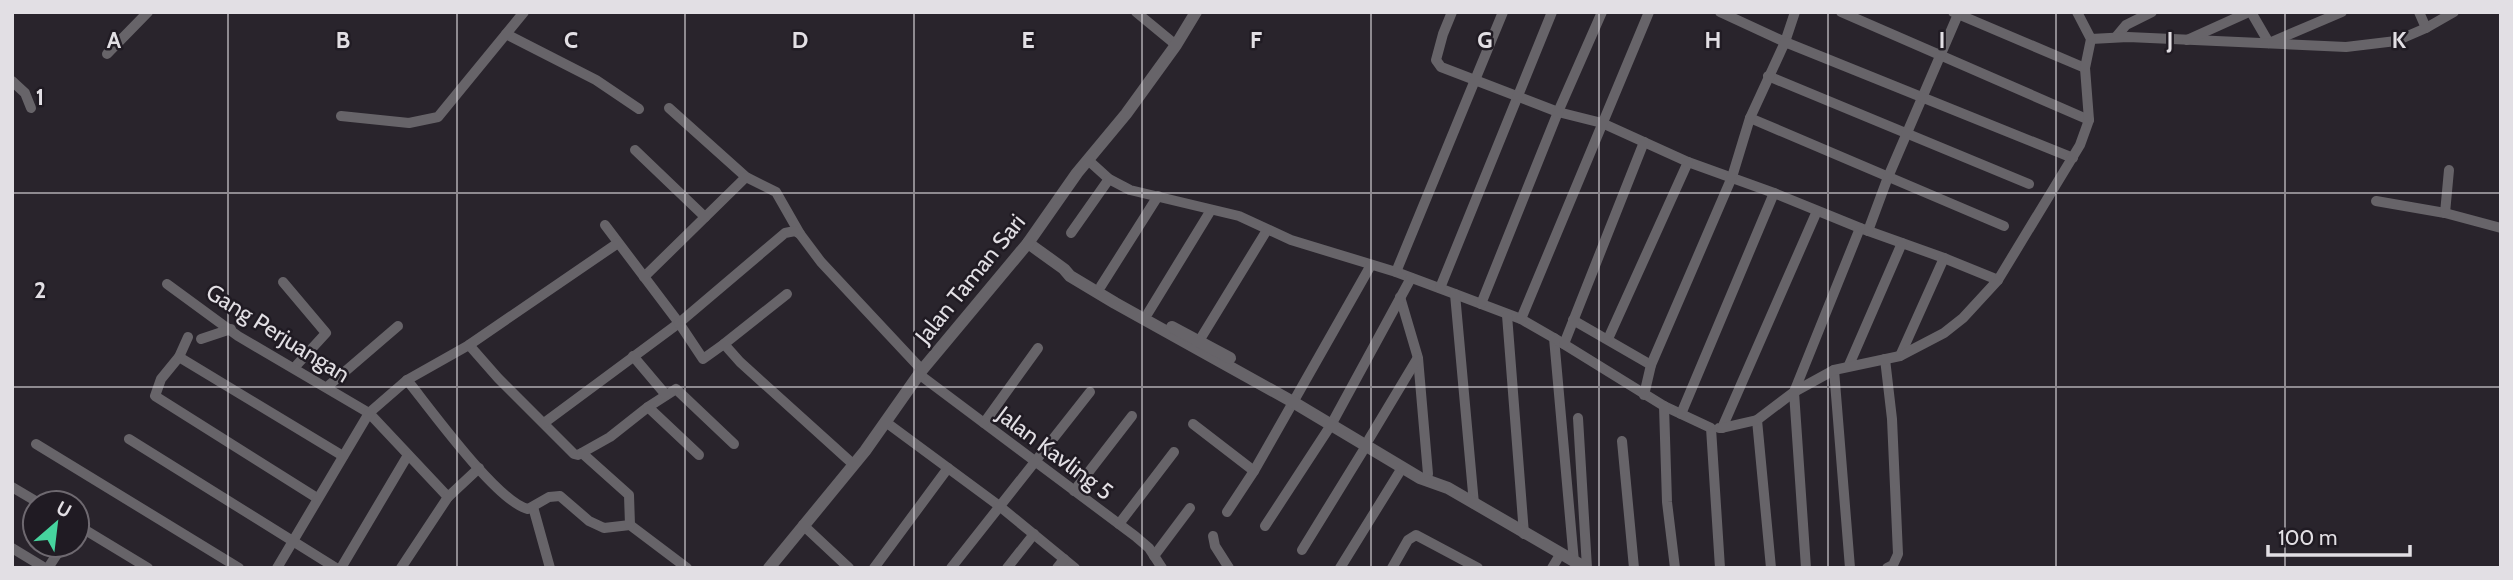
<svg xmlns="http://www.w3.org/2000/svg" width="2513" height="580" viewBox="0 0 2513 580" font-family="Cabin,sans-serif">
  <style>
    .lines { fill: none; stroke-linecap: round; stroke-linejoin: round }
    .minor { stroke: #676469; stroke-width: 10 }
    .tertiary { stroke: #676469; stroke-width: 12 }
    .grid { fill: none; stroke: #e2dfe4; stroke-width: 2; stroke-opacity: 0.55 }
    .labels { text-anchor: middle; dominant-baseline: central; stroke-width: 5; stroke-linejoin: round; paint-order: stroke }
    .street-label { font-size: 23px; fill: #e2dfe4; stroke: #201b23 }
    .grid-label { font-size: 23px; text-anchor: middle; font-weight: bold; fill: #e2dfe4; stroke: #201b23; stroke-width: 5; stroke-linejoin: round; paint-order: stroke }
  </style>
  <rect width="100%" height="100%" fill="#29242c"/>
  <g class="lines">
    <!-- minor -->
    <g class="minor">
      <polyline points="1136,12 1176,45"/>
      <polyline points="1452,12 1443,34 1436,60 1441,67 1558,112 1602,123 1688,162 1774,193 1860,228 1944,258 1998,280"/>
      <polyline points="1720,12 1785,42 1795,12"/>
      <polyline points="1841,12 2089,120"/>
      <polyline points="1953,12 2085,68"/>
      <polyline points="2251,12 2269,43 2342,12"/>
      <polyline points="2426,28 2454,12"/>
      <polyline points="506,34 596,80 639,109"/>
      <polyline points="2116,37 2126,25 2152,12"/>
      <polyline points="2091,39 2128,37 2346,47 2396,41 2426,28 2419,12"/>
      <polyline points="2187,40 2249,12"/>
      <polyline points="107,54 148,12"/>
      <polyline points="1768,76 2029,184"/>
      <polyline points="12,81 25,93 31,108"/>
      <polyline points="669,108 746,177 776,192 800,234"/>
      <polyline points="341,116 409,123 438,117 524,12"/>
      <polyline points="1750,118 2004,226"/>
      <polyline points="635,150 705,217"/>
      <polyline points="1088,160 1109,179 1130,190 1239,216 1291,240 1396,272 1455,294 1521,319 1554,338 1574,562"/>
      <polyline points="2376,201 2445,213 2501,228"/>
      <polyline points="2445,213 2449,170"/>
      <polyline points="1868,231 1888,177 1959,12"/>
      <polyline points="1071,233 1109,179"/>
      <polyline points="1396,272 1503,12"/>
      <polyline points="644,277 746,177"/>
      <polyline points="283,282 326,333 294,368"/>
      <polyline points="167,284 238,336 369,413 448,497"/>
      <polyline points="1101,286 1158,196"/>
      <polyline points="1440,288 1552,12"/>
      <polyline points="1455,294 1474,504"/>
      <polyline points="1400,297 1418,358 1428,474 1425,480"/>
      <polyline points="1481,304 1558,112 1602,12"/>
      <polyline points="1148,313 1211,210"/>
      <polyline points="1507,315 1524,534"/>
      <polyline points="1521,319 1649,12"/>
      <polyline points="1573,320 1651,365"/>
      <polyline points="188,337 179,357 161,379 155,396 317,498"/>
      <polyline points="1554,338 1664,406 1711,428 1720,568"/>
      <polyline points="201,339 231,329"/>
      <polyline points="1608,339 1688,162"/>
      <polyline points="724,344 787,294"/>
      <polyline points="1564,344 1644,142"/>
      <polyline points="469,345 498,378 574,454 578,455 610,437 648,407 676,389 734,444"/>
      <polyline points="1196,346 1267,230"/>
      <polyline points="633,356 666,395"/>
      <polyline points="1900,356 1944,258"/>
      <polyline points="179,357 343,456"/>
      <polyline points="1885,359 1892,419 1898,554 1893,565 1887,568"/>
      <polyline points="1849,365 1902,243"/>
      <polyline points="1834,370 1850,568"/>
      <polyline points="920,375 1135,536 1149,548 1162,568"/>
      <path d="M407 380C429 407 497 502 528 509L549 497 560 496 589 521 604 528 630 525 687 568"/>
      <polyline points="327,387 398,326"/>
      <polyline points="1644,395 1651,365 1732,177 1750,118 1785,42 2073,158"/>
      <polyline points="1664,406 1667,502 1675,568"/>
      <polyline points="648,407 699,455"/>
      <polyline points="1681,414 1774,193"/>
      <polyline points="1578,418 1587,568"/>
      <polyline points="1757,420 1771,568"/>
      <polyline points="544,423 679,323 605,225"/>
      <polyline points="887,423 998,505 1075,568"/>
      <polyline points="984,423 1038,348"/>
      <polyline points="1193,424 1254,471"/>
      <polyline points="1719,428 1722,428 1817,211"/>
      <polyline points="1722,428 1757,420 1794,392 1834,370 1900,356 1944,333 1963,318 1998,280 2080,145 2089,120 2085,68 2091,39 2077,12"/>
      <polyline points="129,439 336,568"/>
      <polyline points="1369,439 1417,359"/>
      <polyline points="1622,441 1634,568"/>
      <polyline points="36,444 239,568"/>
      <polyline points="582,453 629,495 630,525"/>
      <polyline points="854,465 740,362 724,344 703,359 679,323 785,233 795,231 800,234 821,262 922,370"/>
      <polyline points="12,487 39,503"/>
      <polyline points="1074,491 1132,416"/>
      <polyline points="533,507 550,568"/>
      <polyline points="1227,512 1254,471 1371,265"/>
      <polyline points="1119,524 1174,452"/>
      <polyline points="77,525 148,568"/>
      <polyline points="803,525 849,568"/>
      <polyline points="1265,526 1331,425 1411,278"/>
      <polyline points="1213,536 1215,546 1229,568"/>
      <polyline points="12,548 45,568"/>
      <polyline points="1302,550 1366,446"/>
      <polyline points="1154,556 1190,508"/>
      <polyline points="48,568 63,545"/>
      <polyline points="277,568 369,413 407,380 469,345 618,243"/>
      <polyline points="341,568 408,455"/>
      <polyline points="401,568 448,497 479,468"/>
      <polyline points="874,568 948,468"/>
      <polyline points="951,568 1090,392"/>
      <polyline points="1007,568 1034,534"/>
      <polyline points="1057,568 1064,559"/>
      <polyline points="1340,568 1402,468"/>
      <polyline points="1392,568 1408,540 1416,535 1478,568"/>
      <polyline points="1552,568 1561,553"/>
      <polyline points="1806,568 1794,392 1860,228"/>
    </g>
    <!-- tertiary -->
    <g class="tertiary">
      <polyline points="1028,243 1064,269 1070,276 1115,303 1293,402 1420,478 1448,488 1586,568"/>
      <polyline points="1172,327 1230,358"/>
      <polyline points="769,568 865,451 922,370 1028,243 1077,173 1126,114 1176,45 1196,12"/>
    </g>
  </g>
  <!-- grid -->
  <path class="grid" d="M228 12V568M457 12V568M685 12V568M914 12V568M1142 12V568M1371 12V568M1599 12V568M1828 12V568M2056 12V568M2285 12V568M12 193H2501M12 387H2501"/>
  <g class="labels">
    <!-- street labels -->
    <g class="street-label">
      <text transform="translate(970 279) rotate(-51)">Jalan Taman Sari</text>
      <text transform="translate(278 333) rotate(32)">Gang Perjuangan</text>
      <text transform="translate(1055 453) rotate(37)">Jalan Kavling 5</text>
    </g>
  </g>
  <g class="grid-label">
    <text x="114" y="48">A</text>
    <text x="343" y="48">B</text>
    <text x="571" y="48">C</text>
    <text x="800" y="48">D</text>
    <text x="1028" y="48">E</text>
    <text x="1256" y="48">F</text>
    <text x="1485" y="48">G</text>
    <text x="1713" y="48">H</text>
    <text x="1942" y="48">I</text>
    <text x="2170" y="48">J</text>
    <text x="2399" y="48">K</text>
    <text x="40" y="105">1</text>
    <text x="40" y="298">2</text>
  </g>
  <!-- border -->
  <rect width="2513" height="580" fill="none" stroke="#e2dfe4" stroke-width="28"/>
  <!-- north arrow -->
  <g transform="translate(56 524) rotate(28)"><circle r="33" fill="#201b23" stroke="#6e6970" stroke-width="2"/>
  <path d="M0-5L12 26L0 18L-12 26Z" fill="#46d49e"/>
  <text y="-10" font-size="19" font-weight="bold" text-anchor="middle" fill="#e2dfe4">U</text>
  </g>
  <!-- scale -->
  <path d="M2268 545v10h142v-10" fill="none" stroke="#e2dfe4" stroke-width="3.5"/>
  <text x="2278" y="545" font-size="21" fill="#e2dfe4" stroke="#201b23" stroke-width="5" paint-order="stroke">100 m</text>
</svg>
